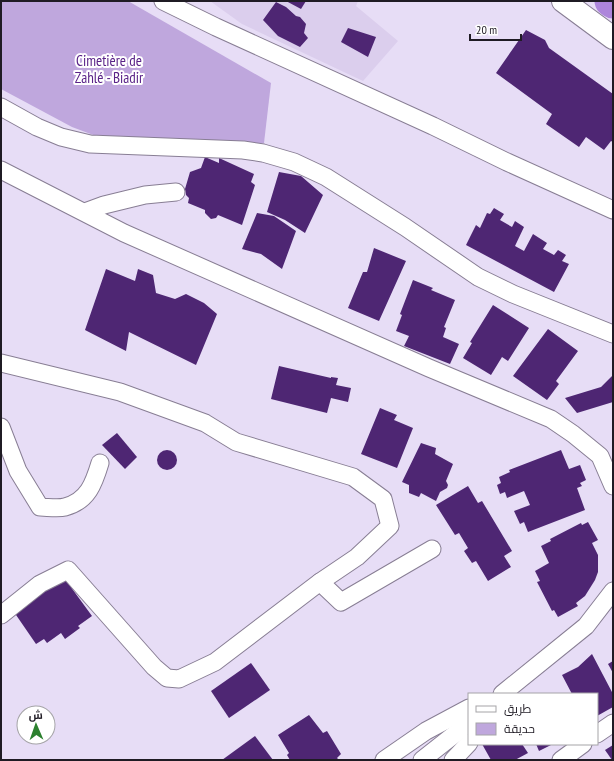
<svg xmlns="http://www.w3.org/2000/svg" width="614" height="761" viewBox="0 0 614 761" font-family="'PT Sans Narrow',Cairo,sans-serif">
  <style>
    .built { fill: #dbceed }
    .green { fill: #bfa7dd }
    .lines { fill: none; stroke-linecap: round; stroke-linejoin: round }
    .river { stroke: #ad85db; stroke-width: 31 }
    .building { fill: #4e2673 }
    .minor-casing { stroke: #887e94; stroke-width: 19 }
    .highway-casing { stroke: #887e94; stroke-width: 24 }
    .minor { stroke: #fff; stroke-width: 17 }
    .highway { stroke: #fff; stroke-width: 22 }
    .labels { text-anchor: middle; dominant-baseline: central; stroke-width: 4; stroke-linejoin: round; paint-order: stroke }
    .park-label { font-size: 15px; fill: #5a2388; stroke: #fff }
  </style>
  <rect width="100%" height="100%" fill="#e7ddf6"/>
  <!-- built -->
  <polygon class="built" points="210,1 358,1 356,6 398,41 363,81 242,24"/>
  <!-- green -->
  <polygon class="green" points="1,1 128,1 271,83 264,143 199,143 96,136 72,127 1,89"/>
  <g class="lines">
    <!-- river -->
    <polyline class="river" points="610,1 613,3"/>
  </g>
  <!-- building -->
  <g class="building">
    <polygon points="286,1 306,1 301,9"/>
    <polygon points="276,2 286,7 296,16 300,17 306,24 304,33 308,38 300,47 278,36 263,20"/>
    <polygon points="348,28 376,37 368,57 341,42"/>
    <polygon points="526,30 545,40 549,48 613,94 613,142 611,141 604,150 586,137 579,147 546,124 552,114 496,73"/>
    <polygon points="205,157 219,163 219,158 254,174 251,182 255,185 242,225 218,215 216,218 211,219 205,213 205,210 188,203 189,198 186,195 185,189 190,172 201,168"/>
    <polygon points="279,172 301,176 323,195 305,233 285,220 267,212"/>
    <polygon points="494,208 504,214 500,220 512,227 515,221 524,227 515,246 524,251 533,234 547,243 543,249 554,255 558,250 566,255 562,261 569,264 554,292 466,245 476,225 480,228 487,213 490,214"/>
    <polygon points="257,213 274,216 296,231 282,269 261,254 242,249"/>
    <polygon points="374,248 406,261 379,321 348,308 363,272 367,272"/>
    <polygon points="106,269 135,281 138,269 153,275 156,293 175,299 186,294 204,303 217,314 196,365 129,332 126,351 85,330"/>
    <polygon points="413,280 433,288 431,290 455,300 444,327 446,328 443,337 459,344 450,364 404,346 409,336 396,331 402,315 400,314"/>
    <polygon points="493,305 529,328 508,361 502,357 491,375 463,358 472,343 470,342"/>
    <polygon points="548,329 578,351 556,381 559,384 547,400 513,376"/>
    <polygon points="279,366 331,378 331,377 338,378 336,385 351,388 348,402 331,398 327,413 271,399"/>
    <polygon points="613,375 613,402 577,413 565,398 601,387"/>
    <polygon points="380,408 397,415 394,420 413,428 397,468 361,454"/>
    <polygon points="117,433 137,457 125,469 102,445"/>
    <polygon points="421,443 436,448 435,454 453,464 446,481 448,485 447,488 440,492 436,501 421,493 419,497 409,493 409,485 402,482"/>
    <circle cx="167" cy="460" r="10"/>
    <polygon points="561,450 569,469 580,465 586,480 580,483 582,486 577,488 585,510 528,532 524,522 520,524 514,511 530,505 524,491 507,498 505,492 500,494 497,485 501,483 499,477 510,472 509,470"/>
    <polygon points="468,486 478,503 482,501 512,551 504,556 511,567 488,581 476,561 472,563 464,551 468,548 459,533 455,535 436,505"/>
    <polygon points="588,522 598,540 592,543 598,555 598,572 595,580 585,596 576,603 578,606 558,617 554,610 552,611 537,582 540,581 535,571 549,563 541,546 551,541 550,539 581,523 582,525"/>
    <polygon points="65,579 92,616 78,626 80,628 65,639 61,633 47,643 44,639 36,644 14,612 52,584 54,587"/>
    <polygon points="592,654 613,694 613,707 597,716 597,694 572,694 562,675 578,667"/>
    <polygon points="613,661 613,673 608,664"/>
    <polygon points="251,663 270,690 229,718 211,691"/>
    <polygon points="309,715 323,733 327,731 341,754 337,758 339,760 290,760 287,755 289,753 278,735"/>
    <polygon points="255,736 273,760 222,760"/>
    <polygon points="482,744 522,744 528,753 515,760 491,760"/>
    <polygon points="536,744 553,744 539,751"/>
    <polygon points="613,745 613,760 612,760 605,750"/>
  </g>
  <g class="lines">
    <defs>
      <g id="minor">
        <polyline points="163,1 216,27 433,126 507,162 613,210"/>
        <polyline points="1,107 37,127 61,137 90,144 243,150 263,153 294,162 326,177 405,227 478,277 513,294 613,334"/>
        <polyline points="1,170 124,233 429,368 551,419 573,434 600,456 613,486"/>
        <polyline points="85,212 104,205 145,195 176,192"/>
        <polyline points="1,363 120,392 205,423 236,442 353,477 383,499 390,526 357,557 320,582 215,662 179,679 167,678 154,667 68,570 40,584 1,615"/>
        <path d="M1 427 18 471 40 507C47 507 58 509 65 507 88 501 94 483 100 463"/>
        <polyline points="320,582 341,602 432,549"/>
        <polyline points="502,694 586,626 613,591"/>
        <polyline points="597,734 613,723"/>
        <polyline points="384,760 426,731 469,708"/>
        <polyline points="422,760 469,723"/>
        <polyline points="453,760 469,743"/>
        <polyline points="561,760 583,744"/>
      </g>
      <polyline id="highway" points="563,1 613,38"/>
    </defs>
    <!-- minor casing -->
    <use href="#minor" class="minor-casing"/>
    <!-- highway casing -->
    <use href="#highway" class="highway-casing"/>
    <!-- minor -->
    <use href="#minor" class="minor"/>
    <!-- highway -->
    <use href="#highway" class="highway"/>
  </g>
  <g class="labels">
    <!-- park labels -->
    <g class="park-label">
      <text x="109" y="60">Cimetière de<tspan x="109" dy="17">Zahlé - Biadir</tspan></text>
    </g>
  </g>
  <!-- border -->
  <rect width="614" height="761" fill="none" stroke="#1f1b24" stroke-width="4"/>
  <!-- legend -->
  <rect x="468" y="693" width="130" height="52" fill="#ffffff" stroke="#a5a4a7"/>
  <rect x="476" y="706" width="20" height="6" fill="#ffffff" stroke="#a5a4a7"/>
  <text x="504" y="713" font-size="12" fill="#1f1b24">طريق</text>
  <rect x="476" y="723" width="20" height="12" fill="#bfa7dd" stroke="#a5a4a7"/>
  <text x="504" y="733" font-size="12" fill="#1f1b24">حديقة</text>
  <!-- north arrow -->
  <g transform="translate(36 725) rotate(358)"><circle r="19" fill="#ffffff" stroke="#a5a4a7"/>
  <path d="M0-3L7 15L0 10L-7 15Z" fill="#2b802e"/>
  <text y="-6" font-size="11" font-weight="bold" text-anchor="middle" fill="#1f1b24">ش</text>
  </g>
  <!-- scale -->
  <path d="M470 34v6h51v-6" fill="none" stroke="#1f1b24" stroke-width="2"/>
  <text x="476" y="34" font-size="12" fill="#1f1b24" stroke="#ffffff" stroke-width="3" paint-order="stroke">20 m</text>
</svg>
